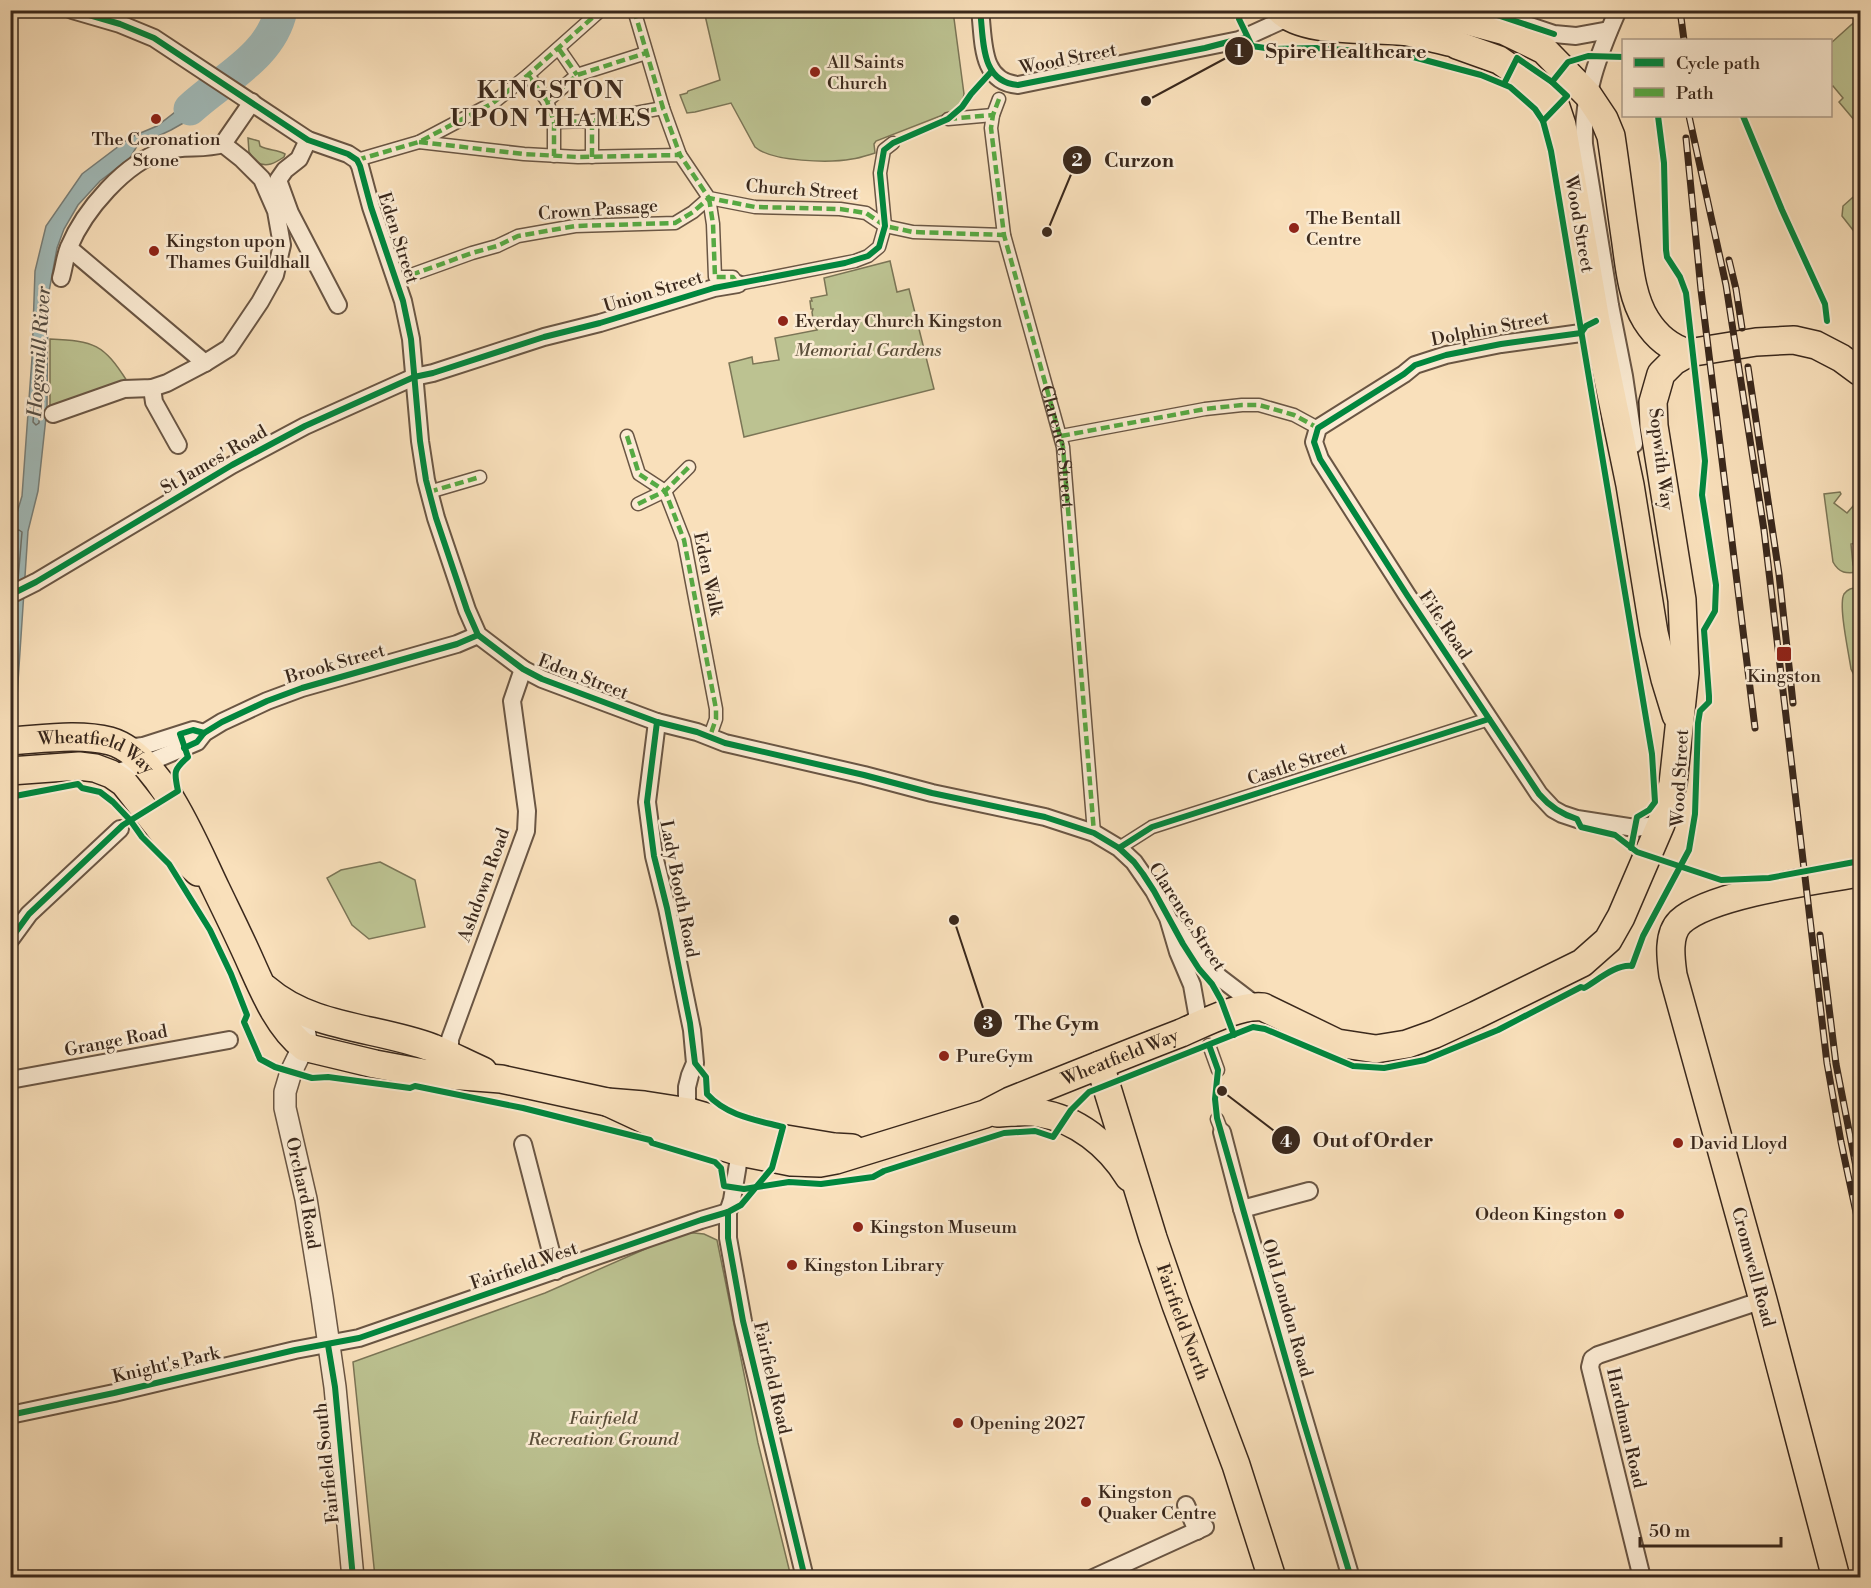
<svg xmlns="http://www.w3.org/2000/svg" width="1871" height="1588" viewBox="0 0 1871 1588" font-family="'Libre Bodoni',serif">
  <style>
    .green { fill: #bcc291; stroke: #7b7556; stroke-width: 1.5 }
    .water { fill: #a1bbba; stroke: #78807b; stroke-width: 1.5 }
    .lines { fill: none; stroke-linecap: round; stroke-linejoin: round }
    .shore { stroke: #6e726b; stroke-width: 1.5 }
    .river { stroke: #a1bbba; stroke-width: 33 }
    .pedestrian-casing { stroke: #6a5644; stroke-width: 15 }
    .minor-casing { stroke: #6a5644; stroke-width: 20 }
    .tertiary-casing { stroke: #6a5644; stroke-width: 24 }
    .primary-casing { stroke: #3a281c; stroke-width: 30 }
    .pedestrian { stroke: #fbebd3; stroke-width: 12 }
    .minor { stroke: #fbebd3; stroke-width: 16 }
    .tertiary { stroke: #fbebd3; stroke-width: 21 }
    .primary { stroke: #f9e0bb; stroke-width: 27 }
    .rail-casing { stroke: #3a281c; stroke-width: 7 }
    .rail { stroke: #fbebd3; stroke-width: 4.5; stroke-dasharray: 14; stroke-linecap: butt }
    .quiet { stroke: #55aa43; stroke-width: 4.5; stroke-dasharray: 9 4.5; stroke-linecap: butt }
    .cycleway-casing { stroke: #fbebd3; stroke-width: 10 }
    .cycleway { stroke: #00873e; stroke-width: 6 }
    .poi-dot { fill: #8f2418; stroke: #fbebd3; stroke-width: 2 }
    .labels { text-anchor: middle; dominant-baseline: central; stroke-width: 5; stroke-linejoin: round; paint-order: stroke }
    .street-label { font-size: 18px; fill: #3a281c; stroke: #fbebd3 }
    .poi-label { font-size: 18px; fill: #3a281c; stroke: #fbebd3; text-anchor: start }
    .park-label { font-size: 18px; font-style: italic; fill: #5a4e39; stroke: #fbebd3 }
    .water-label { font-size: 20px; font-style: italic; fill: #544d44; stroke: #fbebd3 }
    .district-label { font-size: 24px; font-weight: bold; letter-spacing: 1.5px; fill: #3a281c; stroke: #fbebd3 }
    .leader { fill: none; stroke: #3a281c; stroke-width: 2 }
    .callout-dot { fill: #3a281c; stroke: #fbebd3; stroke-width: 2 }
    .mark-label { font-size: 18px; text-anchor: middle; font-weight: bold; fill: #fff }
    .callout-label { font-size: 20px; text-anchor: middle; font-weight: bold; fill: #3a281c; stroke: #fbebd3; stroke-width: 5; stroke-linejoin: round; paint-order: stroke }
  </style>
  <rect width="100%" height="100%" fill="#f9e0bb"/>
  <filter id="stains"><feTurbulence type="fractalNoise" baseFrequency=".00333" numOctaves="4"/><feColorMatrix values="0 0 0 0 .2 0 0 0 0 .09 0 0 0 0 .02 0 0 0 .5 -.17"/></filter>
  <radialGradient id="worn" r=".72"><stop offset=".6" stop-color="#630" stop-opacity="0"/><stop offset="1" stop-color="#630" stop-opacity=".3"/></radialGradient>
  <!-- green -->
  <g class="green">
    <path d="M704 11H953L964 94C963 103 960 107 953 111L876 141 874 144 875 153C868 155 860 158 852 159 830 163 772 162 755 147L731 103 695 112 687 113 680 95 687 93 688 91 720 80Z"/>
    <polygon points="1860,17 1860,127 1839,102 1843,98 1833,86 1830,88 1831,43"/>
    <path d="M248 138 259 141 260 146C269 151 276 149 285 154L284 157C275 163 267 168 256 162L249 152Z"/>
    <polygon points="1860,191 1860,239 1842,216 1843,206"/>
    <polygon points="890,261 897,292 909,289 934,389 744,437 729,363 752,357 753,364 779,360 775,338 817,330 813,323 814,319 813,319 812,312 813,309 811,309 810,301 812,301 811,298 827,295 824,278"/>
    <path d="M50 339C95 341 103 344 127 381L50 408Z"/>
    <path d="M1840 492 1841 494 1834 503 1847 513 1854 505 1860 513V542L1851 544 1853 565 1860 564V572C1848 573 1840 575 1833 562L1824 494Z"/>
    <path d="M1860 587V592H1857L1858 609 1860 610V682L1855 677 1851 669C1849 654 1838 605 1844 594 1848 588 1854 588 1860 587Z"/>
    <polygon points="380,862 415,880 425,927 369,939 352,925 327,878 341,870"/>
    <polygon points="684,1232 704,1234 717,1240 758,1443 791,1577 375,1577 353,1362 545,1293"/>
  </g>
  <!-- water -->
  <g class="water">
    <polygon points="268,11 290,11 286,32 278,48 248,78 234,67 266,27"/>
    <polygon points="192,99 207,107 194,117 171,130 137,146 130,158 100,181 78,205 64,229 57,248 48,297 47,408 38,491 28,531 15,727 11,726 11,533 22,496 32,358 35,271 46,226 82,174 131,137 157,126"/>
  </g>
  <g class="lines">
    <!-- shore -->
    <g class="shore">
      <polyline points="274,10 271,30 244,64 246,68 249,68 273,44 280,30 284,10"/>
      <polygon points="38,397 40,399 39,423 36,425 33,422 35,399"/>
      <polyline points="10,532 19,530 22,532 18,580"/>
      <polyline points="10,696 17,603"/>
    </g>
    <!-- river -->
    <path class="river" d="M190 109C222 79 271 57 281 10"/>
    <defs>
      <g id="pedestrian">
        <polyline points="634,10 663,108 680,155"/>
        <polyline points="559,49 577,75"/>
        <polyline points="528,75 547,101 554,122 554,156"/>
        <path id="s1" d="M999 99 993 115 991 128 1004 235 1063 447 1094 833"/>
        <polyline points="547,101 577,75 646,53"/>
        <polyline points="948,119 993,115"/>
        <polyline points="554,122 592,121 663,108"/>
        <polyline points="419,142 524,154 578,157 680,155 709,198 755,207 840,209 866,213 885,226 913,232 1004,235"/>
        <polyline points="592,157 592,121"/>
        <polyline points="357,160 419,142 493,103 528,75 601,10"/>
        <polyline points="709,198 713,224 715,277 733,277 738,284 855,261 868,256 879,247 885,226 880,173 884,150 893,143"/>
        <polyline points="411,275 472,253 497,246 518,236 575,226 675,223 693,212 709,198"/>
        <polyline points="627,436 639,474 665,491 684,540 716,709 716,719 710,736"/>
        <polyline points="1061,436 1205,409 1242,405 1259,405 1294,415 1318,428"/>
        <polyline points="429,492 480,477"/>
        <polyline points="638,504 665,491 689,467"/>
        <polyline points="1119,848 1152,827 1489,719"/>
        <polyline points="1209,1045 1218,1070"/>
        <polyline points="1217,1119 1222,1132"/>
      </g>
      <g id="minor">
        <polyline points="72,10 120,24 154,38 308,140 348,154 357,160 360,166 371,207 403,301 411,339 420,441 426,480 436,518 467,610 478,635 523,669 542,679 657,722 697,732 725,743 864,775 932,793 1045,817 1094,833 1119,848 1134,862 1154,891 1168,918 1178,952 1192,985 1197,1013 1196,1026"/>
        <path d="M980 10C984 41 980 82 1018 85L1239 40 1296 14"/>
        <polyline points="1482,10 1554,34 1576,36 1609,30"/>
        <path d="M1618 10C1599 53 1582 97 1584 144L1610 305 1624 376 1634 444"/>
        <polyline points="308,140 299,159 285,170 278,180 290,213 338,305"/>
        <polyline points="69,248 205,363"/>
        <path d="M61 278C64 268 65 256 69 247 84 211 125 162 164 151 183 145 203 150 223 144L252 102"/>
        <polyline points="1602,349 1591,339 1581,333 1501,344 1446,355 1415,365 1404,374 1318,428 1314,442 1320,459 1407,595 1539,794 1553,809 1562,814 1577,819 1635,828 1661,824"/>
        <polyline points="152,388 154,402 178,445"/>
        <polyline points="53,414 124,389 152,388 167,383 205,363 229,348 260,302 275,275 282,245 276,211 262,179 242,159 223,144"/>
        <polyline points="10,595 36,582 232,465 305,426 414,377 433,373 544,337 600,323 714,288 738,284"/>
        <polyline points="657,722 647,802 654,856 667,908 692,1030 695,1063 690,1075 687,1087 687,1099 689,1112"/>
        <polyline points="126,748 143,746 193,730 204,733"/>
        <polyline points="111,774 145,764 197,742 204,733 222,722 267,701 302,688 457,644 478,635"/>
        <polyline points="1172,923 1219,977 1257,1006"/>
        <polyline points="10,940 29,914 120,829"/>
        <polyline points="455,1062 450,1050 450,1039 526,831 527,811 512,701 523,669"/>
        <polyline points="10,1080 229,1040"/>
        <polyline points="1222,1132 1242,1209 1351,1578"/>
        <polyline points="523,1144 556,1271"/>
        <polyline points="740,1152 732,1200 728,1212 728,1238 743,1321 805,1578"/>
        <polyline points="1242,1209 1309,1191"/>
        <polyline points="10,1415 114,1393 295,1350 359,1338 701,1220 728,1212"/>
        <polyline points="1186,1505 1197,1531"/>
        <polyline points="1093,1578 1205,1527"/>
        <polyline points="1642,1578 1590,1367 1592,1359 1598,1355 1763,1300"/>
      </g>
      <g id="tertiary">
        <path id="s2" d="M291 1007 304 1029 306 1041 291 1072 285 1092V1108L306 1199 322 1297 335 1387 353 1578"/>
      </g>
      <g id="primary">
        <path d="M1280 10C1304 35 1373 27 1408 32 1422 35 1435 39 1449 42"/>
        <polyline points="1401,10 1460,20"/>
        <path d="M1468 21 1505 31 1544 50 1588 95 1604 119 1611 136C1616 169 1620 202 1625 236 1629 263 1631 296 1646 320 1656 336 1670 348 1688 353"/>
        <polyline points="1457,45 1499,60 1512,69 1541,92 1556,107 1562,125 1596,321 1630,485 1654,633 1665,679 1676,715"/>
        <path id="s3" d="M10 741C42 739 79 733 110 741 160 755 195 846 216 889 228 914 240 938 251 963 264 992 279 1028 304 1047L375 1064 423 1073 501 1079 607 1102 644 1105 689 1112 780 1138 834 1147 852 1148"/>
        <polyline points="10,771 79,766 95,768 111,774 124,783 183,858 198,872"/>
        <path d="M266 989C312 1029 378 1027 433 1048 450 1055 467 1064 483 1071"/>
        <path id="s4" d="M1100 1065 1153 1238 1176 1305 1236 1465 1272 1578"/>
        <path id="s5" d="M607 1102 663 1128 740 1152 791 1162 820 1163 836 1160 985 1114 1010 1101C1067 1078 1124 1055 1181 1033 1202 1024 1240 1004 1263 1007L1337 1043 1376 1049 1407 1044 1435 1034 1476 1015 1582 963 1608 940 1621 917 1661 824 1673 784 1685 673 1682 600 1654 426 1653 402 1661 374 1674 361 1688 353 1756 342 1794 340 1816 345 1841 358 1860 372"/>
        <path d="M997 1113C1010 1113 1026 1110 1039 1113 1077 1119 1109 1145 1129 1177"/>
        <path d="M1836 1578 1763 1300 1673 975C1671 960 1667 935 1680 922 1710 894 1818 880 1860 873"/>
      </g>
    </defs>
    <!-- pedestrian casing -->
    <use href="#pedestrian" class="pedestrian-casing"/>
    <!-- minor casing -->
    <use href="#minor" class="minor-casing"/>
    <!-- tertiary casing -->
    <use href="#tertiary" class="tertiary-casing"/>
    <!-- primary casing -->
    <use href="#primary" class="primary-casing"/>
    <!-- pedestrian -->
    <use href="#pedestrian" class="pedestrian"/>
    <!-- minor -->
    <use href="#minor" class="minor"/>
    <!-- tertiary -->
    <use href="#tertiary" class="tertiary"/>
    <!-- primary -->
    <use href="#primary" class="primary"/>
    <defs>
      <g id="rail">
        <polyline points="1680,10 1684,40"/>
        <polyline points="1689,116 1726,285 1764,530 1827,1063 1841,1142 1860,1231"/>
        <polyline points="1686,138 1701,290 1755,728"/>
        <polyline points="1729,260 1736,289 1742,328"/>
        <polyline points="1748,367 1779,574 1793,703"/>
        <polyline points="1820,935 1836,1064 1860,1187"/>
      </g>
    </defs>
    <!-- rail casing -->
    <use href="#rail" class="rail-casing"/>
    <!-- rail -->
    <use href="#rail" class="rail"/>
    <!-- quiet -->
    <g class="quiet">
      <polyline points="634,10 663,108 680,155"/>
      <polyline points="559,49 577,75"/>
      <polyline points="528,75 547,101 554,122 554,156"/>
      <polyline points="999,99 993,115 991,128 1004,235 1063,447 1094,833"/>
      <polyline points="547,101 577,75 646,53"/>
      <polyline points="948,119 993,115"/>
      <polyline points="554,122 592,121 663,108"/>
      <polyline points="419,142 524,154 578,157 680,155 709,198 755,207 840,209 866,213 885,226 913,232 1004,235"/>
      <polyline points="592,157 592,121"/>
      <polyline points="357,160 419,142 493,103 528,75 601,10"/>
      <polyline points="709,198 713,224 715,277 733,277 736,281"/>
      <polyline points="411,275 472,253 497,246 518,236 575,226 675,223 693,212 709,198"/>
      <polyline points="627,436 639,474 665,491 684,540 716,709 716,719 710,736"/>
      <polyline points="1061,436 1205,409 1242,405 1259,405 1294,415 1318,428"/>
      <polyline points="429,492 480,477"/>
      <polyline points="638,504 665,491 689,467"/>
    </g>
    <defs>
      <g id="cycleway">
        <polyline points="72,10 120,24 154,38 308,140 348,154 357,160 360,166 371,207 403,301 411,339 420,441 426,480 436,518 467,610 478,635 523,669 542,679 657,722 697,732 725,743 864,775 932,793 1045,817 1094,833 1119,848 1134,862 1143,874 1154,891 1183,944 1199,969 1212,984 1221,1000 1234,1035"/>
        <path d="M980 10C984 41 980 82 1018 85L1205 48 1247 37"/>
        <polyline points="1242,10 1239,19 1252,46 1272,49 1316,48 1402,54 1481,75 1510,87 1535,109 1543,121 1551,151 1652,754 1655,802 1649,810 1637,817 1631,848"/>
        <polyline points="1482,10 1554,34"/>
        <polyline points="1552,82 1568,62 1588,56 1624,57"/>
        <polyline points="1504,84 1517,58 1552,82 1567,96 1543,121"/>
        <polyline points="1743,116 1782,210 1825,304 1827,321"/>
        <path d="M1596 321 1586 326 1581 333 1501 344 1446 355 1415 365 1404 374 1318 428 1314 442 1320 459 1407 595 1539 794C1550 807 1561 814 1577 819L1581 827 1615 835 1637 852 1721 880 1769 878 1860 861"/>
        <polyline points="10,595 36,582 232,465 305,426 414,377 433,373 544,337 600,323 714,288 845,263 868,256 879,247 885,226 880,173 884,150 893,143 948,119 962,107 971,94 991,72"/>
        <polyline points="184,748 197,742 204,733 222,722 267,701 302,688 457,644 478,635"/>
        <path d="M10 797 78 784 82 788 100 792 113 802 130 820 142 837 169 864 210 930 231 974 247 1015 244 1022 260 1059 275 1067 312 1078 328 1077 410 1088 415 1086 523 1108 650 1140 652 1143 715 1162 721 1168 724 1186 744 1189 789 1182 821 1184 873 1177 884 1171 1004 1133 1035 1131 1053 1137 1071 1110 1089 1092 1253 1027 1265 1029 1353 1066 1384 1068 1425 1060 1498 1030 1581 987 1584 988C1598 980 1616 964 1632 966L1643 936 1689 850 1695 814 1698 723 1700 711 1709 702V696L1704 630 1715 611 1716 585 1702 495 1705 461 1686 293 1680 277 1667 257 1666 250 1664 163 1658 116"/>
        <polyline points="1119,848 1152,827 1489,719"/>
        <path d="M10 940 29 914 123 825 178 791C174 772 173 770 188 757L180 734 193 730 204 733"/>
        <polyline points="1209,1045 1218,1070 1215,1099 1217,1118 1304,1423 1351,1578"/>
        <polyline points="728,1212 728,1238 743,1321 805,1578"/>
        <polyline points="328,1345 335,1387 353,1578"/>
        <path d="M10 1415 114 1393 295 1350 359 1338 701 1220 728 1212 741 1205 772 1168 783 1127C756 1120 727 1116 707 1094L706 1077 695 1063 690 1023 667 908 654 856 647 802 657 722"/>
      </g>
    </defs>
    <!-- cycleway casing -->
    <use href="#cycleway" class="cycleway-casing"/>
    <!-- cycleway -->
    <use href="#cycleway" class="cycleway"/>
  </g>
  <!-- markers -->
  <g class="poi-dot">
    <circle cx="815" cy="72" r="6"/>
    <circle cx="156" cy="119" r="6"/>
    <circle cx="1294" cy="228" r="6"/>
    <circle cx="154" cy="251" r="6"/>
    <circle cx="783" cy="321" r="6"/>
    <rect x="1776" y="646" width="16" height="16" rx="3"/>
    <circle cx="944" cy="1056" r="6"/>
    <circle cx="1678" cy="1143" r="6"/>
    <circle cx="1619" cy="1214" r="6"/>
    <circle cx="858" cy="1227" r="6"/>
    <circle cx="792" cy="1265" r="6"/>
    <circle cx="958" cy="1423" r="6"/>
    <circle cx="1086" cy="1502" r="6"/>
  </g>
  <g class="labels">
    <!-- street labels -->
    <g class="street-label">
      <text transform="translate(1068 59) rotate(-11)">Wood Street</text>
      <text transform="translate(802 190) rotate(4)">Church Street</text>
      <text transform="translate(598 210) rotate(-4)">Crown Passage</text>
      <text transform="translate(1579 224) rotate(80)">Wood Street</text>
      <text transform="translate(398 238) rotate(72)">Eden Street</text>
      <text transform="translate(653 292) rotate(-17)">Union Street</text>
      <text transform="translate(1490 329) rotate(-11)">Dolphin Street</text>
      <text stroke="none"><textPath href="#s1" startOffset="357">Clarence Street</textPath></text>
      <text transform="translate(1661 459) rotate(83)">Sopwith Way</text>
      <text transform="translate(214 460) rotate(-30)">St James' Road</text>
      <text transform="translate(708 574) rotate(78)">Eden Walk</text>
      <text transform="translate(1445 625) rotate(56)">Fife Road</text>
      <text transform="translate(335 664) rotate(-16)">Brook Street</text>
      <text transform="translate(583 677) rotate(21)">Eden Street</text>
      <text stroke="none"><textPath href="#s3" startOffset="90">Wheatfield Way</textPath></text>
      <text transform="translate(1297 764) rotate(-18)">Castle Street</text>
      <text transform="translate(1680 778) rotate(-87)">Wood Street</text>
      <text transform="translate(484 885) rotate(-70)">Ashdown Road</text>
      <text transform="translate(679 889) rotate(79)">Lady Booth Road</text>
      <text transform="translate(1187 917) rotate(57)">Clarence Street</text>
      <text transform="translate(116 1041) rotate(-11)">Grange Road</text>
      <text stroke="none"><textPath href="#s5" startOffset="542">Wheatfield Way</textPath></text>
      <text stroke="none"><textPath href="#s2" startOffset="196">Orchard Road</textPath></text>
      <text transform="translate(524 1266) rotate(-19)">Fairfield West</text>
      <text transform="translate(1753 1267) rotate(75)">Cromwell Road</text>
      <text transform="translate(1287 1308) rotate(74)">Old London Road</text>
      <text stroke="none"><textPath href="#s4" startOffset="270">Fairfield North</textPath></text>
      <text transform="translate(166 1365) rotate(-13)">Knight's Park</text>
      <text transform="translate(772 1378) rotate(77)">Fairfield Road</text>
      <text transform="translate(1626 1428) rotate(77)">Hardman Road</text>
      <text transform="translate(327 1463) rotate(-96)">Fairfield South</text>
    </g>
    <!-- poi labels -->
    <g class="poi-label">
      <text x="827" y="62">All Saints<tspan x="827" dy="21">Church</tspan></text>
      <text x="156" y="139" text-anchor="middle">The Coronation<tspan x="156" dy="21">Stone</tspan></text>
      <text x="1306" y="218">The Bentall<tspan x="1306" dy="21">Centre</tspan></text>
      <text x="166" y="241">Kingston upon<tspan x="166" dy="21">Thames Guildhall</tspan></text>
      <text x="795" y="321">Everday Church Kingston</text>
      <text x="1784" y="676" text-anchor="middle">Kingston</text>
      <text x="956" y="1056">PureGym</text>
      <text x="1690" y="1143">David Lloyd</text>
      <text x="1607" y="1214" text-anchor="end">Odeon Kingston</text>
      <text x="870" y="1227">Kingston Museum</text>
      <text x="804" y="1265">Kingston Library</text>
      <text x="970" y="1423">Opening 2027</text>
      <text x="1098" y="1492">Kingston<tspan x="1098" dy="21">Quaker Centre</tspan></text>
    </g>
    <!-- park labels -->
    <g class="park-label">
      <text x="868" y="350">Memorial Gardens</text>
      <text x="603" y="1418">Fairfield<tspan x="603" dy="21">Recreation Ground</tspan></text>
    </g>
    <!-- water labels -->
    <g class="water-label">
      <text transform="translate(40 352) rotate(-86)">Hogsmill River</text>
    </g>
    <!-- district labels -->
    <g class="district-label">
      <text x="551" y="91">KINGSTON<tspan x="551" dy="28">UPON THAMES</tspan></text>
    </g>
  </g>
  <!-- callouts -->
  <path class="leader" d="M1146 101L1239 51M1047 232L1077 160M954 920L988 1023M1222 1091L1286 1140"/>
  <g class="callout-dot">
    <circle cx="1146" cy="101" r="6"/>
    <circle cx="1047" cy="232" r="6"/>
    <circle cx="954" cy="920" r="6"/>
    <circle cx="1222" cy="1091" r="6"/>
    <circle cx="1239" cy="51" r="15"/>
    <circle cx="1077" cy="160" r="15"/>
    <circle cx="988" cy="1023" r="15"/>
    <circle cx="1286" cy="1140" r="15"/>
  </g>
  <g class="mark-label">
    <text x="1239" y="57">1</text>
    <text x="1077" y="166">2</text>
    <text x="988" y="1029">3</text>
    <text x="1286" y="1147">4</text>
  </g>
  <g class="callout-label">
    <text x="1346" y="58">Spire Healthcare</text>
    <text x="1139" y="167">Curzon</text>
    <text x="1057" y="1030">The Gym</text>
    <text x="1373" y="1147">Out of Order</text>
  </g>
  <!-- margin -->
  <rect width="1871" height="1588" fill="none" stroke="#f9e0bb" stroke-width="36"/>
  <rect x="12" y="12" width="1847" height="1564" fill="none" stroke="#3a281c" stroke-width="3"/>
  <rect x="18" y="18" width="1835" height="1552" fill="none" stroke="#3a281c" stroke-width="1.5"/>
  <!-- legend -->
  <rect x="1622" y="39" width="210" height="78" fill="#fbebd3" stroke="#ae9d8a" stroke-width="1.5"/>
  <rect x="1634" y="58" width="30" height="9" fill="#00873e" stroke="#ae9d8a" stroke-width="1.5"/>
  <text x="1676" y="69" font-size="18" fill="#3a281c">Cycle path</text>
  <rect x="1634" y="88" width="30" height="9" fill="#55aa43" stroke="#ae9d8a" stroke-width="1.5"/>
  <text x="1676" y="99" font-size="18" fill="#3a281c">Path</text>
  <!-- scale -->
  <path d="M1640 1537v9h141v-9" fill="none" stroke="#3a281c" stroke-width="3"/>
  <text x="1649" y="1537" font-size="18" fill="#3a281c" stroke="#fbebd3" stroke-width="4.5" paint-order="stroke">50 m</text>
  <rect width="100%" height="100%" filter="url(#stains)"/>
  <rect width="100%" height="100%" fill="url(#worn)"/>
</svg>
